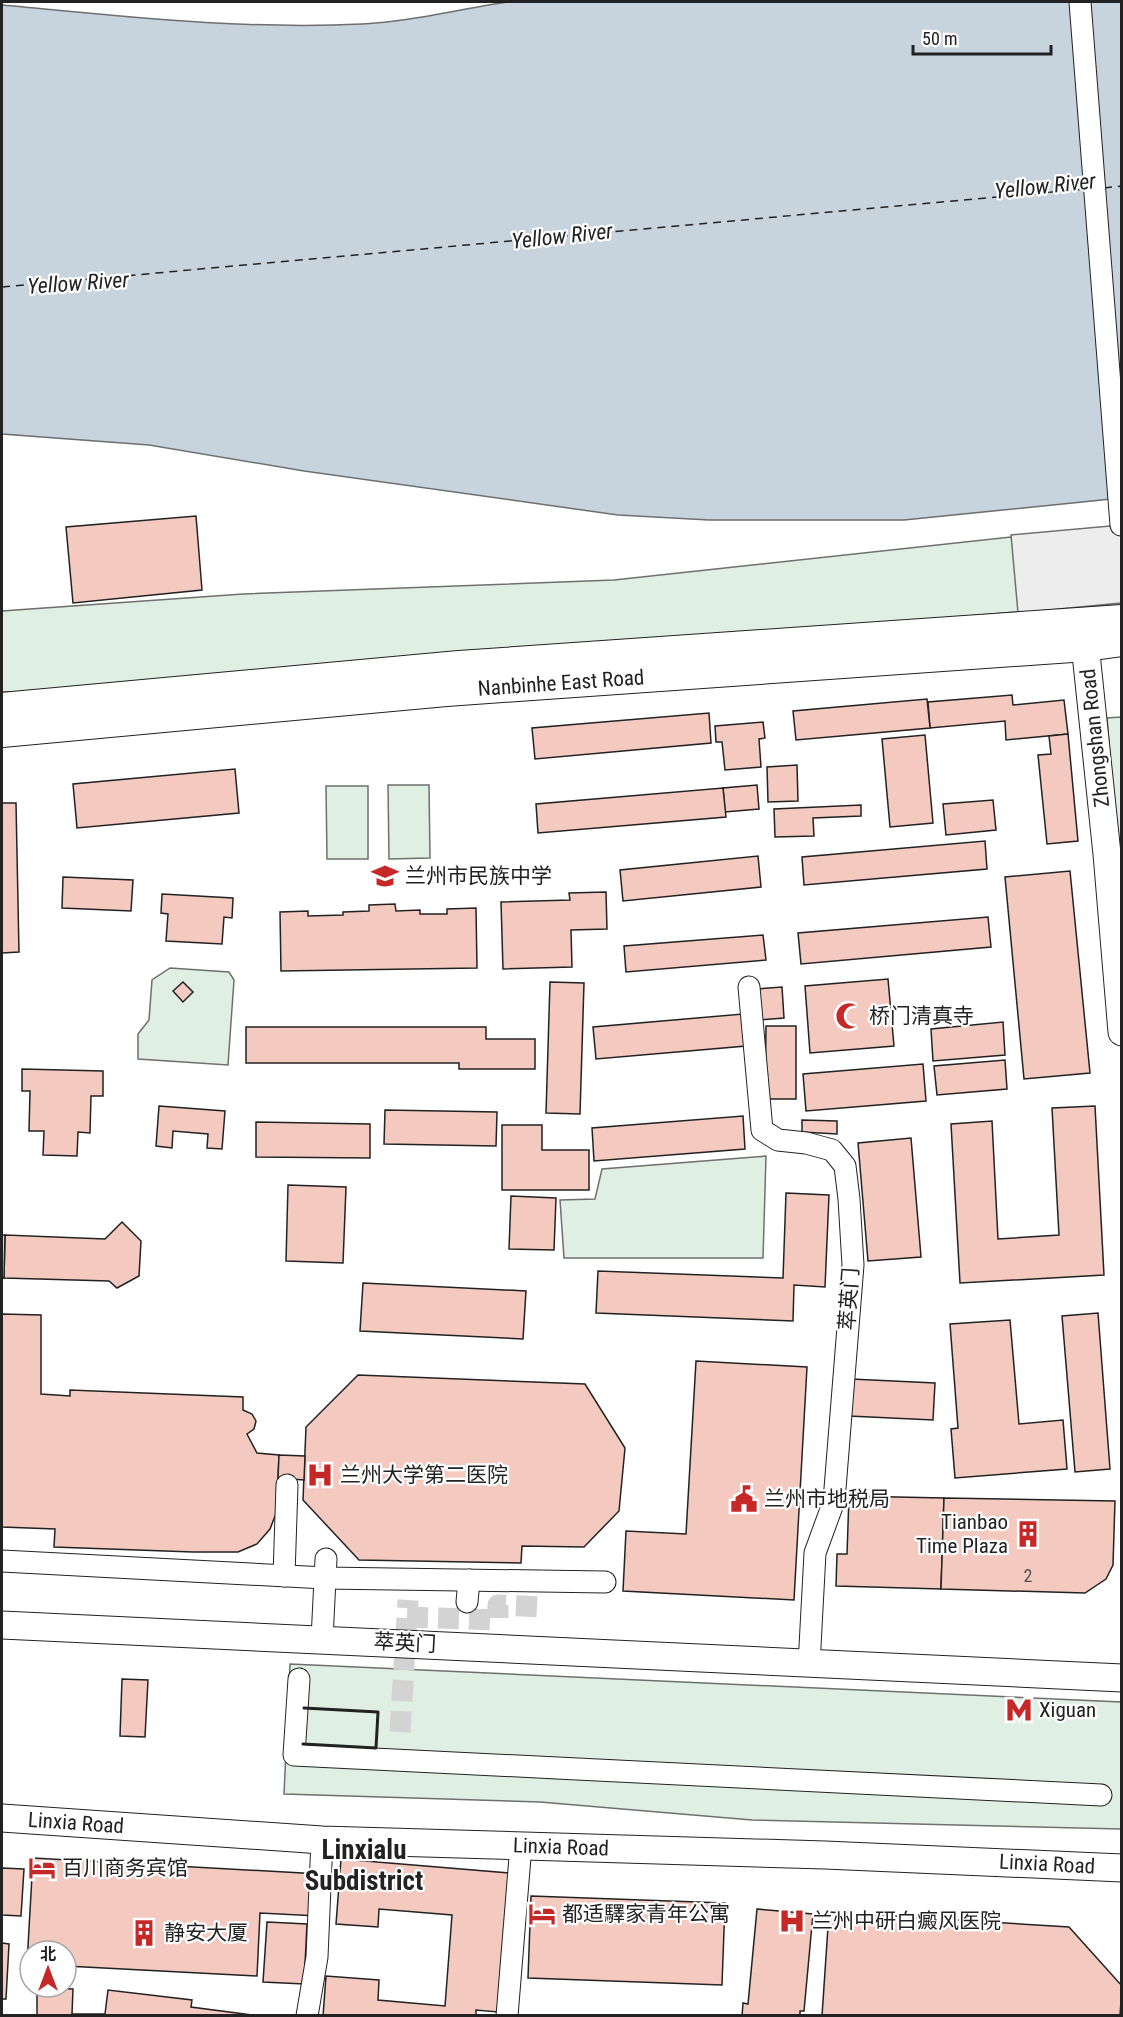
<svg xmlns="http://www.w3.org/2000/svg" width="1123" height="2017" viewBox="0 0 1123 2017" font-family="'Roboto Condensed','Noto Sans SC',sans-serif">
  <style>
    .green { fill: #e0efe3; stroke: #6f6f6f; stroke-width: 1.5 }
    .parking { fill: #ededed; stroke: #6f6f6f; stroke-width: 1.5 }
    .water { fill: #c7d3dd; stroke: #6f6f6f; stroke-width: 1.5 }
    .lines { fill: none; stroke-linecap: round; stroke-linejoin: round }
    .ferry { stroke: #222; stroke-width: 1.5; stroke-dasharray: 8 6; stroke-linecap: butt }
    .building { fill: #f3c9c0; stroke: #222; stroke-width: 1.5 }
    .minor-tunnel { stroke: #d3d3d3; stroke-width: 21; stroke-dasharray: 21 10; stroke-linecap: butt }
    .minor-casing { stroke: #222; stroke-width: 23 }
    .major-casing { stroke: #222; stroke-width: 29 }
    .highway-casing { stroke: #222; stroke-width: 32 }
    .minor { stroke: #fff; stroke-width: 21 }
    .major { stroke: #fff; stroke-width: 27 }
    .highway { stroke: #fff; stroke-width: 30 }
    .wall { stroke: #222; stroke-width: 3 }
    .labels { text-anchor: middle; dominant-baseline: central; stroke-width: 4.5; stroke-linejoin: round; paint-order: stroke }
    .number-label { font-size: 18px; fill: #564c4a }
    .street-label { font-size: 21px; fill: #222; stroke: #fff }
    .poi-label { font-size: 21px; fill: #222; stroke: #fff; text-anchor: start }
    .water-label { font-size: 22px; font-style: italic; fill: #222; stroke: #fff }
    .district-label { font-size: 27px; font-weight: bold; fill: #222; stroke: #fff }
  </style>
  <rect width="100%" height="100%" fill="#fff"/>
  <!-- green -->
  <g class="green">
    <polygon points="1121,525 1121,603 75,692 2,692 2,611 243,594 614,580"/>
    <polygon points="1121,717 1121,895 1107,718"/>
    <polygon points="388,785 429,785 430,858 389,859"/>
    <polygon points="326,786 368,786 368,859 327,859"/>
    <polygon points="170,968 229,972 234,980 228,1065 138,1059 138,1034 149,1020 152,980"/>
    <polygon points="766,1156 763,1258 564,1258 560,1200 595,1199 602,1169"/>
    <polygon points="290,1664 1121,1702 1121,1829 752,1820 540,1802 284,1794"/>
  </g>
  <!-- parking -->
  <polygon class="parking" points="1121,525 1121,603 1018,613 1011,535"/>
  <!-- water -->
  <path class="water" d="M507 2H1121V498L904 520H709L618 515 304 471 149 445 2 434V5C122 16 241 30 362 24 409 22 460 9 507 2Z"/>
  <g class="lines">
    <!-- ferry -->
    <g class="ferry">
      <polyline points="1104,188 1122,186"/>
      <polyline points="2,287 1085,189"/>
    </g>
  </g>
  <!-- building -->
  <g class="building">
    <polygon points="196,516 202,590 73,603 66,527"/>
    <polygon points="1012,695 1013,705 1064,700 1068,734 1006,740 1005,721 930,728 928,702"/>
    <polygon points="927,699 930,728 796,740 793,711"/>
    <polygon points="709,713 711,743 535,759 532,728"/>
    <polygon points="763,722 765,738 759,739 761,767 725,770 722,742 716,742 715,726"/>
    <polygon points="1068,734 1078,841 1047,844 1038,755 1051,754 1049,736"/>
    <polygon points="925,735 933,823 890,827 882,739"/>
    <polygon points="797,765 798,801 768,802 767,767"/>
    <polygon points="235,769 239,813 77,828 73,784"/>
    <polygon points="757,785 759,809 725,812 723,788"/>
    <polygon points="723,788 726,817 538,833 536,804"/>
    <polygon points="993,800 996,830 946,835 943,804"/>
    <polygon points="2,803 16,803 19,952 2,953"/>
    <polygon points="861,805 861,816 813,818 814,836 775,837 774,809"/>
    <polygon points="985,841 987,869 804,885 802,857"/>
    <polygon points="758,856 761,887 623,901 620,870"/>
    <polygon points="1070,871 1090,1073 1024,1079 1005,877"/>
    <polygon points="63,877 133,880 131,911 62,908"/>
    <polygon points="606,892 607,929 571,930 572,967 503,969 501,902 570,900 569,893"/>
    <polygon points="162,894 233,898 232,918 224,917 222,944 166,941 168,914 161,913"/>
    <polygon points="395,904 396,911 420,910 420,914 447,914 447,909 476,908 477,968 281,971 280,912 308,911 308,916 343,915 343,912 369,911 369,905"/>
    <polygon points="988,917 991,947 801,964 798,933"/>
    <polygon points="763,935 766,960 626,972 624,946"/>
    <polygon points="888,979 894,1046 810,1053 805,986"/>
    <polygon points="183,982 193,992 183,1002 173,991"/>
    <polygon points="550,982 584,983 580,1114 546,1113"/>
    <polygon points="782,987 784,1018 760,1020 757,989"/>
    <polygon points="743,1014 746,1046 596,1059 593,1027"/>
    <polygon points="1003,1022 1005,1055 933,1061 931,1029"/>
    <polygon points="766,1026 796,1026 796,1099 765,1099"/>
    <polygon points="246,1027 486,1027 486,1039 535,1039 535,1069 459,1069 459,1063 246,1063"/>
    <polygon points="1005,1060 1007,1089 937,1095 934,1066"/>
    <polygon points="923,1064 926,1101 806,1111 803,1074"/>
    <polygon points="22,1069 103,1071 103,1096 91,1096 90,1133 78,1132 77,1156 43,1155 44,1131 29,1131 30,1091 22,1091"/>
    <polygon points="159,1106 225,1111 222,1149 207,1148 208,1134 173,1131 172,1148 156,1146"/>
    <polygon points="1095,1106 1104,1275 960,1283 951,1124 992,1121 998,1239 1059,1235 1052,1108"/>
    <polygon points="385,1110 497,1112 496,1146 384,1144"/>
    <polygon points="743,1116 745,1149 594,1161 592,1128"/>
    <polygon points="802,1120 837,1121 837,1134 802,1132"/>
    <polygon points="256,1122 370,1124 370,1158 256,1157"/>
    <polygon points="502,1125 542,1125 542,1150 589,1150 589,1190 502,1190"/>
    <polygon points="911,1138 921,1257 868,1261 858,1143"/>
    <polygon points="288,1185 346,1187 343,1263 286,1261"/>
    <polygon points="786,1193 829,1195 825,1287 794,1285 793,1321 596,1313 598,1271 783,1278"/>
    <polygon points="511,1196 556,1198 554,1250 509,1249"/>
    <polygon points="122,1222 141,1241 139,1276 117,1288 109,1281 4,1278 5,1235 105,1239"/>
    <polygon points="2,1235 5,1235 4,1278 2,1278"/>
    <polygon points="363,1283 526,1291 523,1339 360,1331"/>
    <polygon points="1098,1313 1110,1469 1075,1472 1062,1316"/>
    <polygon points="2,1314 41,1315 41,1394 70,1396 70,1390 243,1397 243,1410 252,1414 256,1421 254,1429 247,1434 257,1453 279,1455 277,1511 270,1529 257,1544 238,1552 193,1552 54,1547 55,1529 2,1527"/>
    <polygon points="1010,1320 1019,1424 1063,1420 1067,1469 955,1478 951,1429 958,1428 950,1324"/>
    <polygon points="696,1361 807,1367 794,1600 623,1591 626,1531 686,1534"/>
    <polygon points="358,1375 585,1384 625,1448 619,1511 584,1547 522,1546 521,1563 359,1560 303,1500 306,1427"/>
    <polygon points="851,1379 935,1383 933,1420 849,1416"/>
    <polygon points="279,1455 305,1456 304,1480 278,1478"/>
    <polygon points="849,1496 944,1498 941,1589 836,1586 837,1554 847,1554"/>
    <polygon points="944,1498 1115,1501 1113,1565 1106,1579 1085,1593 941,1589"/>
    <polygon points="122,1679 148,1680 145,1737 120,1736"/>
    <polygon points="33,1858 320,1874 318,1916 260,1913 257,1976 66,1966 66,1951 30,1951 30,1964 27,1964"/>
    <polygon points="341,1859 509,1873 498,2012 476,2010 476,2016 323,2016 326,1976 379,1980 378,2000 445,2006 452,1915 379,1909 378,1927 336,1924"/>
    <polygon points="2,1868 24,1869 21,1916 2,1915"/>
    <polygon points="531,1896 725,1903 722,1985 528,1978"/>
    <polygon points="757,1909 813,1914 804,2011 800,2011 800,2016 742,2016 743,2003 748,2004"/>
    <polygon points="829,1912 1069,1927 1122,1986 1120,2016 822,2016"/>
    <polygon points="267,1922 307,1924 304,1984 263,1982"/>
    <polygon points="2,1943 9,1944 6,1999 2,1999"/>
    <polygon points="37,1988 73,1989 72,2014 105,2014 108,1990 192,2000 191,2007 260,2016 37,2016"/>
  </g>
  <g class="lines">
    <!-- minor-tunnel -->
    <g class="minor-tunnel">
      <polyline points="407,1617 498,1620 498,1605 543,1607"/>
      <polyline points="400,1732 408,1600"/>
    </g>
    <defs>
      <g id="minor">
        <polyline points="1080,2 1121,525"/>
        <polyline points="749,987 762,1130 778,1140 806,1143 832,1150 845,1166 849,1199 853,1265 834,1501 815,1553 809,1665"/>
        <polyline points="2,1561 325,1578 605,1582"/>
        <polyline points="284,1576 287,1485"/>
        <polyline points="467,1602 469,1580"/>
        <polyline points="322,1639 326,1559"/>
        <polyline points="299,1679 294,1755 1101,1795"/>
        <polyline points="307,2016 317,1957 322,1840"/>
        <polyline points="507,2016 521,1845"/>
      </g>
      <g id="major">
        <polyline points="1083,625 1107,854 1122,1032"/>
        <polyline points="2,1625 1122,1678"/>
        <polyline points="2,1818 322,1840 825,1855 1122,1868"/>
      </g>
      <g id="highway">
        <polyline points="2,708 459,666 1122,620"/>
        <polyline points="2,732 446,691 1086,646 1122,641"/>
      </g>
    </defs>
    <!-- minor casing -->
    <use href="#minor" class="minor-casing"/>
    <!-- major casing -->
    <use href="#major" class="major-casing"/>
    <!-- highway casing -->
    <use href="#highway" class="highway-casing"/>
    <!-- minor -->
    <use href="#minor" class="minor"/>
    <!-- major -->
    <use href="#major" class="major"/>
    <!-- highway -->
    <use href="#highway" class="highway"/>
    <!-- wall -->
    <polyline class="wall" points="303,1744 376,1748 378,1712 304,1708"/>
  </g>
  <!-- icons -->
  <defs>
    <symbol id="school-bare" viewBox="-9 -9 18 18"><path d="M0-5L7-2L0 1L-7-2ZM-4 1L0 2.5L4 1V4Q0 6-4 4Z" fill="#c62828" stroke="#fff" stroke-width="2.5" paint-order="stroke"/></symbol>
    <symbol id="mosque-bare" viewBox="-9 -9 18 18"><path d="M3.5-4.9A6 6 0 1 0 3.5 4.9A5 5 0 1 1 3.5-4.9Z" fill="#c62828" stroke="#fff" stroke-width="2.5" paint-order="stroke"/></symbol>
    <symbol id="hospital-bare" viewBox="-9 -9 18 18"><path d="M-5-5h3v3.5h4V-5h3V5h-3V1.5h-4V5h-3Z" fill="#c62828" stroke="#fff" stroke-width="2.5" paint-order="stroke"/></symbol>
    <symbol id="civic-bare" viewBox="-9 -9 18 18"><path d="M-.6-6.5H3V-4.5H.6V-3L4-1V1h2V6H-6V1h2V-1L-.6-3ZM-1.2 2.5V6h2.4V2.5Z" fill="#c62828" stroke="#fff" stroke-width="2.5" paint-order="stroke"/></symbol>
    <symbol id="building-bare" viewBox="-9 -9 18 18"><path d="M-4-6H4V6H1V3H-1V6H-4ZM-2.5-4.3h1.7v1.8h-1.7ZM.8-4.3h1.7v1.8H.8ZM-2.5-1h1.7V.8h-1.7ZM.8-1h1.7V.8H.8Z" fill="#c62828" stroke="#fff" stroke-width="2.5" paint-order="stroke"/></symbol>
    <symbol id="metro-bare" viewBox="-9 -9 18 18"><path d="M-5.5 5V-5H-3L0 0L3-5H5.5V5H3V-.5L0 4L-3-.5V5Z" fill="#c62828" stroke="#fff" stroke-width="2.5" paint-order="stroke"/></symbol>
    <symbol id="hotel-bare" viewBox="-9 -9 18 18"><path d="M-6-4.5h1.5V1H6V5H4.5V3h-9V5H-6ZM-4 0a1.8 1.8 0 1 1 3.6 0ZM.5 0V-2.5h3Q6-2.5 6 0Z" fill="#c62828" stroke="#fff" stroke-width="2.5" paint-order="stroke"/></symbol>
  </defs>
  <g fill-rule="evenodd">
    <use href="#school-bare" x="366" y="857" width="38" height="38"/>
    <use href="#mosque-bare" x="830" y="997" width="38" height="38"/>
    <use href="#hospital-bare" x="301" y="1456" width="38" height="38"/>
    <use href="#civic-bare" x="725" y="1480" width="38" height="38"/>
    <use href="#building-bare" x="1009" y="1515" width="38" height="38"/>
    <use href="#metro-bare" x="1000" y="1691" width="38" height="38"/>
    <use href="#hotel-bare" x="23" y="1849" width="38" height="38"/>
    <use href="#hotel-bare" x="523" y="1895" width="38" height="38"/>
    <use href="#hospital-bare" x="773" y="1902" width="38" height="38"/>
    <use href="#building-bare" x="125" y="1914" width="38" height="38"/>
  </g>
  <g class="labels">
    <!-- number labels -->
    <g class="number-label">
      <text x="1028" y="1575">2</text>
    </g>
    <!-- street labels -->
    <g class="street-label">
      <text transform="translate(561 683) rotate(-4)">Nanbinhe East Road</text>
      <text transform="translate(1095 738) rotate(-96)">Zhongshan Road</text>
      <text transform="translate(849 1299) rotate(-86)">萃英门</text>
      <text transform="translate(405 1643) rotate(3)">萃英门</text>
      <text transform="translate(76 1823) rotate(4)">Linxia Road</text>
      <text transform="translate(561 1847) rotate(2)">Linxia Road</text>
      <text transform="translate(1047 1864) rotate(3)">Linxia Road</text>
    </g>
    <!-- poi labels -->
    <g class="poi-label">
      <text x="405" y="876">兰州市民族中学</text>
      <text x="869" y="1016">桥门清真寺</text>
      <text x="340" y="1475">兰州大学第二医院</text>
      <text x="764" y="1499">兰州市地税局</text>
      <text x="1008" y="1522" text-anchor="end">Tianbao<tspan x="1008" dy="24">Time Plaza</tspan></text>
      <text x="1039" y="1710">Xiguan</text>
      <text x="62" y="1868">百川商务宾馆</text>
      <text x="562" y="1914">都适驛家青年公寓</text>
      <text x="812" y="1921">兰州中研白癜风医院</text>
      <text x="164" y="1933">静安大厦</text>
    </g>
    <!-- water labels -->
    <g class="water-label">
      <text transform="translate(1045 186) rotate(-6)">Yellow River</text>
      <text transform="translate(562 236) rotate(-6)">Yellow River</text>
      <text transform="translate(78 283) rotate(-4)">Yellow River</text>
    </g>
    <!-- district labels -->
    <g class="district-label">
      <text x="364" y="1850">Linxialu<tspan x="364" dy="31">Subdistrict</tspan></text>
    </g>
  </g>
  <!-- border -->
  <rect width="1123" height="2017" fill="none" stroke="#222222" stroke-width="6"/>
  <!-- north arrow -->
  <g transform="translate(48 1969)"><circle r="28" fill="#ffffff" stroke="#a7a7a7" stroke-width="1.5"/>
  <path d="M0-4.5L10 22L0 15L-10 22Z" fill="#c62828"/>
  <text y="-9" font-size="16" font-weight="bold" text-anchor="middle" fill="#222222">北</text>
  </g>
  <!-- scale -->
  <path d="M913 45v9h138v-9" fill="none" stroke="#222222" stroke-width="3"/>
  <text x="922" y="45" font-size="18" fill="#222222" stroke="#ffffff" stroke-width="4.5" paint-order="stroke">50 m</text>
</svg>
